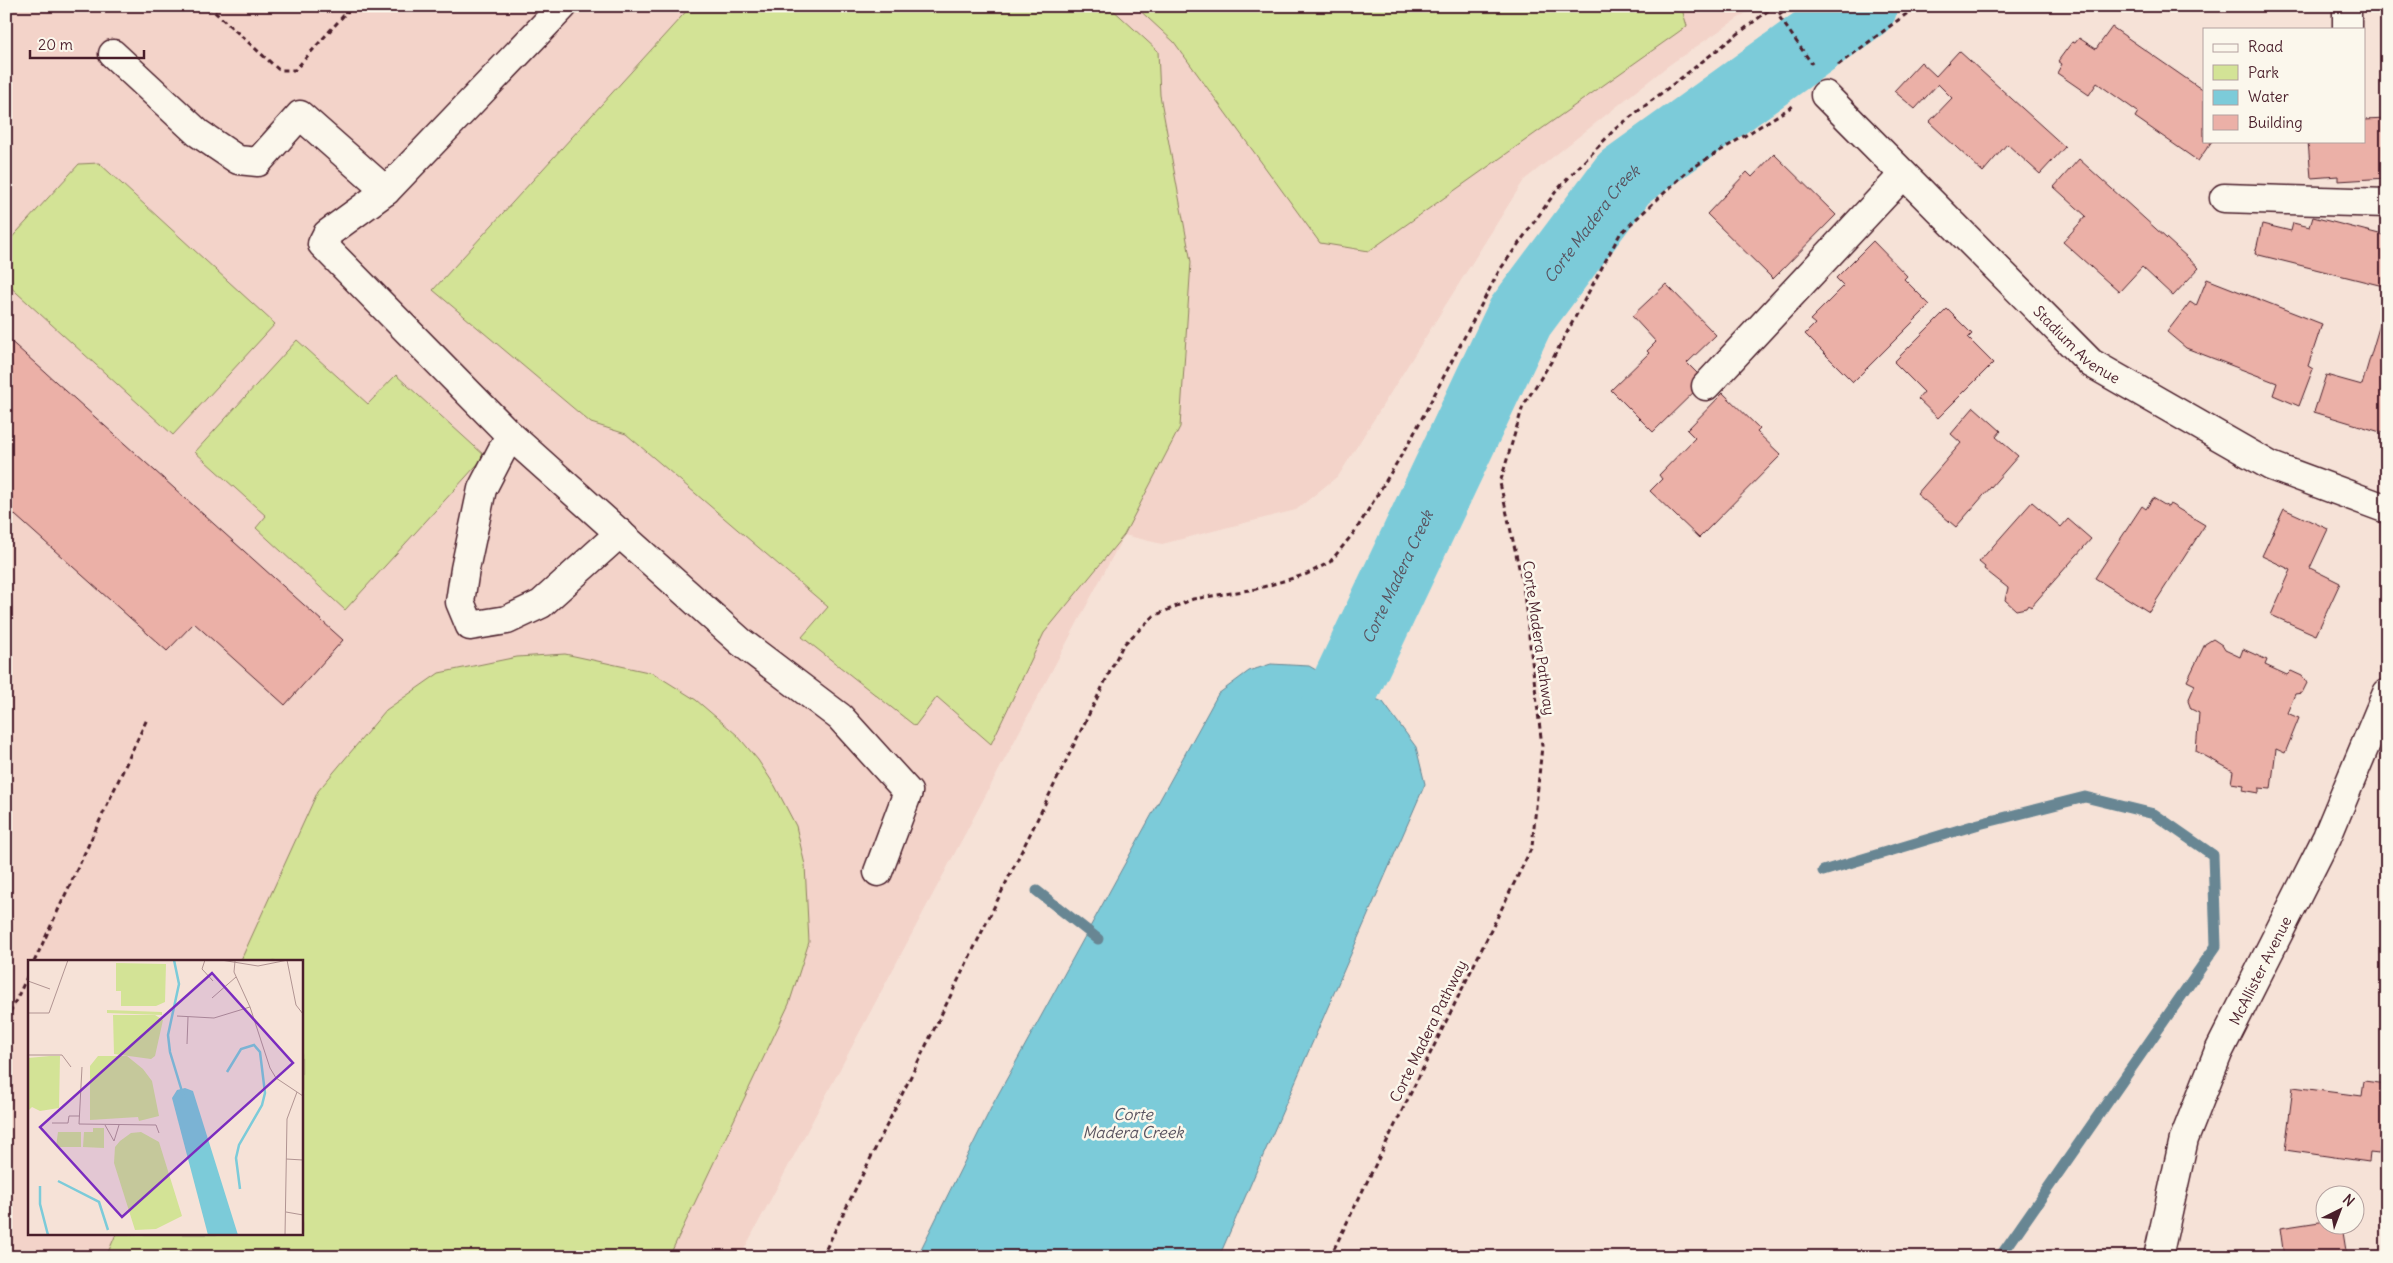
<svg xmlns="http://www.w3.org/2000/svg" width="2393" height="1263" viewBox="0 0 2393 1263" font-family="Delius,sans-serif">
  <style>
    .built { fill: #f3d3c9; fill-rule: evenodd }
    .green { fill: #d3e396; stroke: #8e8160 }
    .water { fill: #7ccbd9; stroke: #688693 }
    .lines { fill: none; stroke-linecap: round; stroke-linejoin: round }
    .stream { stroke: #688693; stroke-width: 11 }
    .river { stroke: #7ccbd9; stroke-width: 69 }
    .building { fill: #ebb0a7; stroke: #4a1f2b }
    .minor-casing { stroke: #4a1f2b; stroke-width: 31 }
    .path { stroke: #4a1f2b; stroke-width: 3; stroke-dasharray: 5 4; stroke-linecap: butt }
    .minor { stroke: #fbf7ec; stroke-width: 28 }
    .labels { text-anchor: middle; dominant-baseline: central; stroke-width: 5; stroke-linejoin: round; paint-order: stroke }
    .street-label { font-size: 15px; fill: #4a1f2b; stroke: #fbf7ec }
    .water-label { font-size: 16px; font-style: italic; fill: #59535f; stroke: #fbf7ec }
    .inset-river { fill: none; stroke: #7ccbd9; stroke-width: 2.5 }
    .inset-road { fill: none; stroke: #b19492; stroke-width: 1 }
    .view { fill: #7b2cbf; fill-opacity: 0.15; stroke: #7b2cbf; stroke-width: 2.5 }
    .inset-edge { fill: none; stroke: #4a1f2b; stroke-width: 2.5 }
  </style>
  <rect width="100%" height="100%" fill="#f6e2d7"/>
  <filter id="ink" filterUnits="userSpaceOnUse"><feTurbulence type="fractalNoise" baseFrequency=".02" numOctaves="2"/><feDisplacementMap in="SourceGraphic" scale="10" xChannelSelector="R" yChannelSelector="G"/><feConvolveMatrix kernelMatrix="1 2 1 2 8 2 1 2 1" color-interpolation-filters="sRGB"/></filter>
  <g filter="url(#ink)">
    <!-- built -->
    <path class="built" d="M6 6H1756L1669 65 1524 180 1339 475 1296 510 1162 544 1124 535 740 1257H6ZM29 962H301V1234H29Z"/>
    <!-- green -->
    <g class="green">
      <polygon points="691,6 1109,6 1158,51 1160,95 1191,262 1180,427 1124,535 1044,633 991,744 937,697 915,726 802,637 828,607 626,434 591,423 433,290"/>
      <polygon points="1135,6 1681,6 1687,26 1369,251 1320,243 1174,42"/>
      <polygon points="99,163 275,324 173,435 6,283 6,244 79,164"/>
      <polygon points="297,340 368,404 396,375 485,456 345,610 256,528 266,516 195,452"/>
      <polygon points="565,654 653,673 696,700 737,735 758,760 775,786 796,826 805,865 809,942 789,1004 669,1257 106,1257 116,1234 301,1234 301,962 240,962 318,791 386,710 439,673 517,657"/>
    </g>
    <!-- water -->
    <polygon class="water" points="1271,664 1309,666 1346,687 1383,702 1416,747 1425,784 1219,1257 917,1257 994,1102 1218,694 1249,671"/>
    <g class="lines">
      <!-- stream -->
      <g class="stream">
        <polyline points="1823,871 1979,824 2085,797 2154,814 2213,855 2216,946 2000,1257"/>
        <polyline points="1037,891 1098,939"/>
      </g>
      <!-- river -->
      <path class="river" id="s1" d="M1305 772 1520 317 1624 178 1863 6"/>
    </g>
    <!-- building -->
    <g class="building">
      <polygon points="2381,6 2387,6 2387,49 2385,50"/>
      <polygon points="2112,27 2204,91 2204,141 2212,141 2198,161 2135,117 2138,112 2097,83 2089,95 2057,73 2062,64 2058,61 2072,42 2075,43 2079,38 2096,49"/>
      <polygon points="1959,51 2065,147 2040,174 2007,144 1983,172 1929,122 1952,98 1938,84 1915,109 1894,91 1921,62 1936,76"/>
      <polygon points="2387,119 2387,178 2338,181 2338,176 2311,178 2308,141 2364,141 2364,120"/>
      <polygon points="1774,154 1836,215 1773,279 1707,214 1747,172 1752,177"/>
      <polygon points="2079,159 2199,268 2173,296 2142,267 2119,292 2063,242 2086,216 2054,187"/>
      <polygon points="2313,217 2387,236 2387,287 2255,254 2262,224 2291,231 2293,223 2310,227"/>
      <polygon points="1873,241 1907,276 1904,279 1930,305 1853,382 1805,334 1815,324 1810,320 1844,286 1836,278"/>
      <polygon points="2207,279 2322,324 2308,366 2313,369 2299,406 2273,395 2277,383 2186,348 2167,332 2190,302 2196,306"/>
      <polygon points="1666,284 1716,335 1687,363 1705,381 1653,432 1611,390 1649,353 1647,351 1656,342 1632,316"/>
      <polygon points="1947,309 1972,334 1968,338 1993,363 1938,418 1918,399 1924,392 1894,362"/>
      <polygon points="2380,324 2387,326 2387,434 2314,412 2326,375 2362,385"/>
      <polygon points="6,337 343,640 285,705 194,623 167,651 6,507"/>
      <polygon points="1723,393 1760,429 1757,432 1781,455 1699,538 1650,491 1662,479 1659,475 1695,438 1687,430"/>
      <polygon points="1974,407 2001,431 1996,437 2018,456 1956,527 1917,494 1961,443 1951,434"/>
      <polygon points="2153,498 2168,507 2170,504 2205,525 2149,612 2095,578 2142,506 2146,509"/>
      <polygon points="2032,502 2061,527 2068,519 2091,539 2031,607 2028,605 2026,608 2016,610 2005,600 2008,588 1984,569 1985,567 1979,562"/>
      <polygon points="2284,509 2328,529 2310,568 2340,583 2316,635 2271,615 2291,570 2262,556"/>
      <polygon points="2213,639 2222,645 2225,650 2240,657 2243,649 2267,660 2265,665 2287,675 2291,671 2302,676 2307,683 2302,693 2295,694 2287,713 2299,718 2285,753 2276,749 2271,789 2259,788 2259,793 2243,790 2244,785 2231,783 2233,771 2196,751 2199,713 2191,709 2188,701 2195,685 2187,681 2205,644"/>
      <polygon points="2364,1081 2387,1084 2387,1145 2381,1144 2379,1154 2370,1153 2369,1162 2285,1150 2293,1087 2362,1096"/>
      <polygon points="2326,1221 2326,1226 2342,1226 2347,1257 2284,1257 2280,1228"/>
    </g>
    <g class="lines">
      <defs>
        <g id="minor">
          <polyline points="563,6 386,191 327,234 322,244 510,435 741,642 840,717 908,792 878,872"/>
          <polyline points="2347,6 2347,29"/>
          <polyline points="113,54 198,133 238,160 258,162 300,115 386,191"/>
          <path id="s2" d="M1825 95 2091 363 2271 466 2387 509"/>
          <polyline points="2224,198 2387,203"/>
          <polyline points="1706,386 1903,175"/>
          <polyline points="510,435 482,489 465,569 460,602 470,626 507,620 541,604 620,533"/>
          <path id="s3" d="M2158 1257 2184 1139 2218 1053 2327 837 2387 693"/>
        </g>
      </defs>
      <!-- minor casing -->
      <use href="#minor" class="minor-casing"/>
      <!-- path -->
      <g class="path">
        <polyline points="208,6 279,70 295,70 352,6"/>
        <polyline points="1790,6 1778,15 1812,64"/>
        <polyline points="1838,65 1917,6"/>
        <polyline points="34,962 147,719"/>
        <polyline points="6,1021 29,973"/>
        <polyline points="822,1257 1123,645 1154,616 1193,599 1256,589 1307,574 1330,562 1356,530 1410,441 1499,271 1557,190 1615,129 1774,6"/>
        <polyline points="1330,1257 1532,847 1542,746 1523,585 1500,483 1523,406 1551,362 1620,234 1689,170 1793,106"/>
      </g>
      <!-- minor -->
      <use href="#minor" class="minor"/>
    </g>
  </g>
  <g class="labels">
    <!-- street labels -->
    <g class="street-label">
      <text stroke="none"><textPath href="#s2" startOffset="355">Stadium Avenue</textPath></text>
      <text transform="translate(1539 638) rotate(82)">Corte Madera Pathway</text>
      <text stroke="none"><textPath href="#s3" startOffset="306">McAllister Avenue</textPath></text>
      <text transform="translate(1428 1031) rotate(-64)">Corte Madera Pathway</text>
    </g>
    <!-- water labels -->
    <g class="water-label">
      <text stroke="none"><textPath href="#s1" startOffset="621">Corte Madera Creek</textPath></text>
      <text stroke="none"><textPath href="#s1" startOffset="216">Corte Madera Creek</textPath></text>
      <text x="1133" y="1114">Corte<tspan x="1133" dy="18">Madera Creek</tspan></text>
    </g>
  </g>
  <!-- overview -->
  <g transform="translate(28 960)">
    <rect width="275" height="275" fill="#f6e2d7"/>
    <path d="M88 3 138 4 137 42 128 46H93V31H88ZM79 50 134 52V55L79 53ZM85 55H127L135 60 127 96 123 99 86 94ZM22 96H32L31 148 12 151 4 147 0 151V98ZM70 96H99L115 109 124 121 131 156 111 161 110 157 62 160V106ZM65 168H76V188L55 187 56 172H65ZM30 172H53V187H28ZM113 172 131 182 154 256 128 269 107 270 86 203 87 187 92 181 103 173Z" fill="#d3e396"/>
    <path d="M157 128 165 131 210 275H180L144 138 149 130Z" fill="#7ccbd9"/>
    <path class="inset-river" d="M146 0 151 24 140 75 142 92 156 138M199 112 213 89 226 85 232 92 237 133 234 145 211 185 208 198 212 229M30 221 71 242 80 270M12 226V244L20 275"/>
    <path class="inset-road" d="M177 0 174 9 185 21M193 0 230 6 260 0M259 0 268 45 275 54M207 1 206 12 222 47 242 108 248 118 275 136M0 21 22 29M184 38 208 17M0 53H21L40 0M149 56 186 58 222 47M159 84 160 57M0 95H34L43 107M54 107 51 164 128 165 131 173M24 163H40L41 156H52M77 165 86 181 91 165M258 199 275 200M258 252 275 255M257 275 259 159 269 132"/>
    <path class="view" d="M184 13 265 103 94 257 12 167Z"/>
    <rect width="275" height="275" class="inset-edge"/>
  </g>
  <!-- margin -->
  <rect width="2393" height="1263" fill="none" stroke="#fbf7ec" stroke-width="25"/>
  <rect x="12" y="12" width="2368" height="1238" fill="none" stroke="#4a1f2b" stroke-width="2" filter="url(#ink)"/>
  <!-- legend -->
  <rect x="2203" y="28" width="162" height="115" fill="#fbf7ec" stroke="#b4a19f"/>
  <rect x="2213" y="44" width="25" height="8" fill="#fbf7ec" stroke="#b4a19f"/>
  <text x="2248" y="52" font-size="15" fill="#4a1f2b">Road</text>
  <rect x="2213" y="65" width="25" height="15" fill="#d3e396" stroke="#b4a19f"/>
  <text x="2248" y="78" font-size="15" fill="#4a1f2b">Park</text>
  <rect x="2213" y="90" width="25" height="15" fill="#7ccbd9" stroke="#b4a19f"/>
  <text x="2248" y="102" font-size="15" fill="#4a1f2b">Water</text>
  <rect x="2213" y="115" width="25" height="15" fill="#ebb0a7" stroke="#b4a19f"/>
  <text x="2248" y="128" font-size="15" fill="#4a1f2b">Building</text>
  <!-- north arrow -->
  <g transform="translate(2340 1210) rotate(42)"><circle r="24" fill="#fbf7ec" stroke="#b4a19f"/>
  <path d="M0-4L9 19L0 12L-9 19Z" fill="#4a1f2b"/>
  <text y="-8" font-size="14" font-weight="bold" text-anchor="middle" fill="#4a1f2b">N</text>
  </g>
  <!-- scale -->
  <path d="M30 50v8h114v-8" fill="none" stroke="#4a1f2b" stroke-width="2.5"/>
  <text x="38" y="50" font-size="15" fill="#4a1f2b" stroke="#fbf7ec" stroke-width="4" paint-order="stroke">20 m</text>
</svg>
